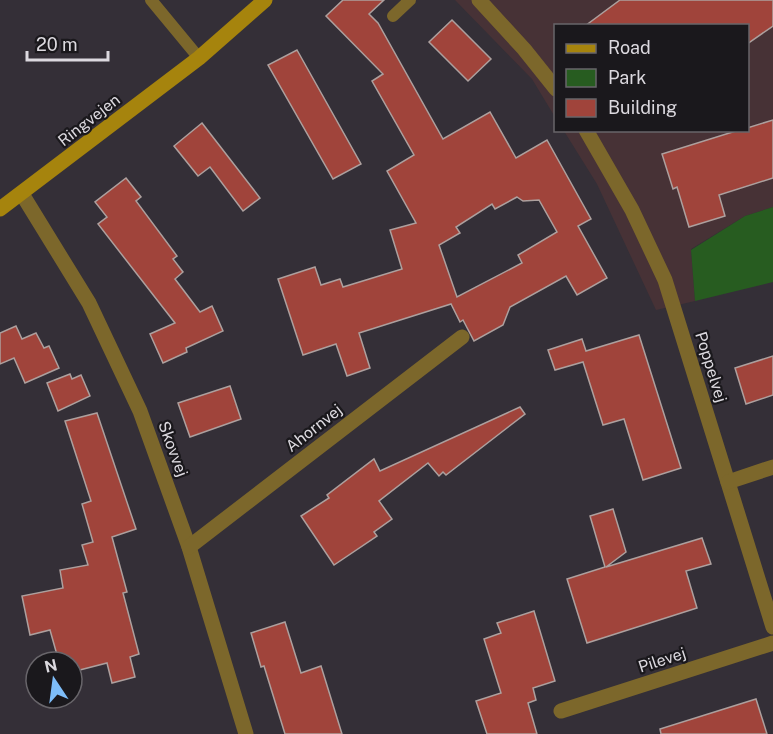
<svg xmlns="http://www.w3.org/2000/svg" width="773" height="734" viewBox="0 0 773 734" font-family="'Public Sans',sans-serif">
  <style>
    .industrial { fill: #473236 }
    .green { fill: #275c20 }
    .building { fill: #a0443b; stroke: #ada09e; stroke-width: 1.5; fill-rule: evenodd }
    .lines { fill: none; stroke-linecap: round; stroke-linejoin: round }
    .service { stroke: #7c672b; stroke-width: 12 }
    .minor { stroke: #7c672b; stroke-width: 15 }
    .secondary { stroke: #a6840d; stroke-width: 15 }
    .labels { text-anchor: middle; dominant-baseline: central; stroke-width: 4.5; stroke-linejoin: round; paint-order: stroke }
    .street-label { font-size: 16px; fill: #dcd9df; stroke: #1a181c }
  </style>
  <rect width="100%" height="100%" fill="#342f37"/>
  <!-- industrial -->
  <polygon class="industrial" points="455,0 773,0 773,207 745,216 691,249 695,301 656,310 597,184 564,131 748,130 748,26 556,26 555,117 532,79"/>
  <!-- green -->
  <polygon class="green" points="773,207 773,282 695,301 691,250 745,216"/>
  <!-- building -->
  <g class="building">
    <path d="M343 0H384L369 14 378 23 443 139 490 112 516 158 547 140 591 219 578 226 607 278 577 295 566 276 510 307 503 325 474 341 463 320 460 322 451 304 359 333 370 368 347 376 336 344 303 355 278 279 315 267 321 285 340 279 343 287 402 269 390 230 416 223 387 171 414 155 372 81 383 74 326 16ZM517 197 523 201 539 200 557 232 518 255 522 263 457 297 439 245 460 233 456 227 492 204 495 209Z"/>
    <polygon points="620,0 773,0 773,26 747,44 747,26 585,26"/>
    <polygon points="452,20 491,59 468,81 429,42"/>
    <polygon points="297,50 361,164 333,179 268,65"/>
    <polygon points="773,120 773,178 719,195 725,216 689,227 677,187 673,189 662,154 739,130 747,130 747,128"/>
    <polygon points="202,123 260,198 243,211 210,167 198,176 174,146"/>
    <polygon points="126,178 141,197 136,201 177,256 173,259 183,272 175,279 200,312 212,306 223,331 186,348 187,352 163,363 150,334 175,323 98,224 107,217 95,202"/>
    <polygon points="16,326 22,339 36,333 44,348 49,346 59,368 25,383 14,358 0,364 0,333"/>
    <polygon points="639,335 681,468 643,480 624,419 603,425 583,362 555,370 548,350 582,339 586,351"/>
    <polygon points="773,356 773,395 746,404 735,368"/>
    <polygon points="70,374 72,379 81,375 90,396 58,411 47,383"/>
    <polygon points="230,386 241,419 190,437 178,403"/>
    <polygon points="520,407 525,414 446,475 443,472 439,476 428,463 379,501 392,519 374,532 377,536 334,565 301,516 329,498 327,495 374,459 380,471"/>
    <polygon points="97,413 136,529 112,537 127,592 123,593 139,654 130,657 135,677 112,683 107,663 72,672 72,662 59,662 50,630 30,635 22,596 63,588 60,570 88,565 82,545 93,542 82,504 91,501 65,421"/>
    <polygon points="613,509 626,552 606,567 702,538 711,564 686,571 697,608 587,643 567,579 605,567 590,516"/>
    <polygon points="534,611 555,681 533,688 536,700 528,703 537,734 487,734 476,701 501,693 484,639 501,633 497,623"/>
    <polygon points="285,622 301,673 321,666 342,734 285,734 264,666 261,667 251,633"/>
    <polygon points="756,699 767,734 661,734 660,729"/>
  </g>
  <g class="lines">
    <!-- service -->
    <g class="service">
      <polyline points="151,0 199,58"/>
      <polyline points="393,16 410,0"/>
    </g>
    <!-- minor -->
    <g class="minor">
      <polyline points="479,0 524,49 556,89"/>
      <polyline points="586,130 632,210 665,280 773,627"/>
      <polyline points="22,194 89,303 140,411 189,547 246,734"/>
      <polyline points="728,482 773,467"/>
      <polyline points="189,547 462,337"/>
      <polyline points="561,711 773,643"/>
    </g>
    <!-- secondary -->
    <polyline class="secondary" points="0,209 199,58 265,0"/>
  </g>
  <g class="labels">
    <!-- street labels -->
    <g class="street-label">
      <text transform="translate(89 120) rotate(-38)">Ringvejen</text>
      <text transform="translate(711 367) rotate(73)">Poppelvej</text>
      <text transform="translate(314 428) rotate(-38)">Ahornvej</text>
      <text transform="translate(173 449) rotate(70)">Skovvej</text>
      <text transform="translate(662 660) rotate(-18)">Pilevej</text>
    </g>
  </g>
  <!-- legend -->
  <rect x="554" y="24" width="195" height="108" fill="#1a181c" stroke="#68656a" stroke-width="1.5"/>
  <rect x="566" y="44" width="30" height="9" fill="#a6840d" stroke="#68656a" stroke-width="1.5"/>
  <text x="608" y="54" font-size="18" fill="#dcd9df">Road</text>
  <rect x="566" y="69" width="30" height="18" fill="#275c20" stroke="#68656a" stroke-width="1.5"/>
  <text x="608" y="84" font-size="18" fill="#dcd9df">Park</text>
  <rect x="566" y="99" width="30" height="18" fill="#a0443b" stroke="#68656a" stroke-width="1.5"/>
  <text x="608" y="114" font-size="18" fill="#dcd9df">Building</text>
  <!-- north arrow -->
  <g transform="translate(54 680) rotate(347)"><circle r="28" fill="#1a181c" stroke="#68656a" stroke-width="1.5"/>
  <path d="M0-4.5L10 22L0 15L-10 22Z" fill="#7ebdf9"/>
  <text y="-9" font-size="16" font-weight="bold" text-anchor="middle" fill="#dcd9df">N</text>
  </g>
  <!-- scale -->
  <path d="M27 51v9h81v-9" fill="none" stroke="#dcd9df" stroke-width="3"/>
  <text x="36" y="51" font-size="18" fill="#dcd9df" stroke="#1a181c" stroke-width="4.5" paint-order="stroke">20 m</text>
</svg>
